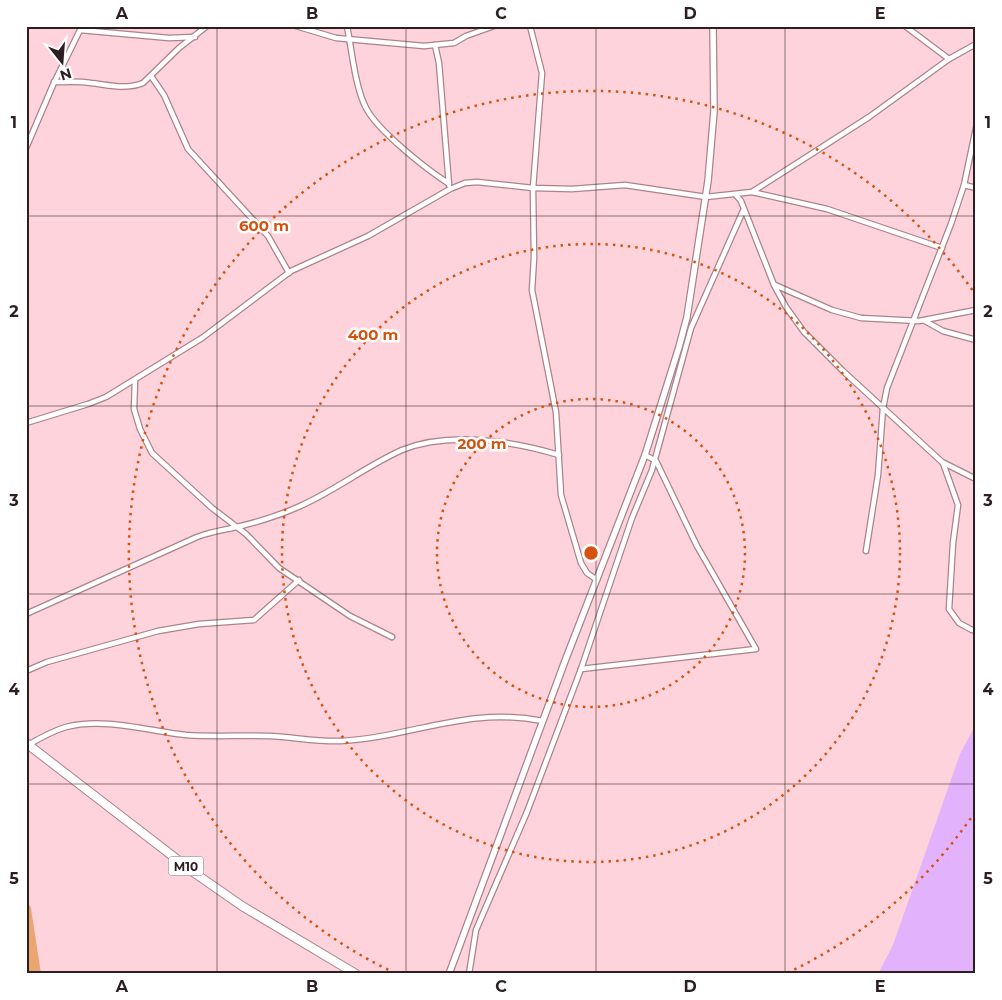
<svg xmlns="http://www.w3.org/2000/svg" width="1002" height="1000" viewBox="0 0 1002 1000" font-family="Montserrat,sans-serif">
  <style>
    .green { fill: #eaa571 }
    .water { fill: #e2b2fc }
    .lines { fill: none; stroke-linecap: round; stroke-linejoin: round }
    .minor-casing { stroke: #aa838b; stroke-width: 7 }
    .tertiary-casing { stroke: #aa838b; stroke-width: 8 }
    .primary-casing { stroke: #aa838b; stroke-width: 10 }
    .minor { stroke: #fff; stroke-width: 4.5 }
    .tertiary { stroke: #fff; stroke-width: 5.5 }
    .primary { stroke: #fff; stroke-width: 8 }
    .grid { fill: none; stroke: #2d1e21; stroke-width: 1; stroke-opacity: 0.55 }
    .ring { fill: none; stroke: #d5530e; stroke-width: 2.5; stroke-dasharray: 2.5 5 }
    .labels { text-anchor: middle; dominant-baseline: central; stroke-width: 5; stroke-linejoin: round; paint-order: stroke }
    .shield { fill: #fff; stroke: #6c6264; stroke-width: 1 }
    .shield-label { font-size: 12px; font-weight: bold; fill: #2d1e21 }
    .centre { fill: #d5530e; stroke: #fff; stroke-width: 2.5 }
    .ring-label { font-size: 15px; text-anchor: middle; font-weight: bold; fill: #d5530e; stroke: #fff; stroke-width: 5; stroke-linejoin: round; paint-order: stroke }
    .neatline { fill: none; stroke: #2d1e21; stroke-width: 2 }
    .grid-label { font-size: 16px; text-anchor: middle; font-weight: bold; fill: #2d1e21 }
  </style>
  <rect width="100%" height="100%" fill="#ffd3db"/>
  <!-- green -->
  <polygon class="green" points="26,899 31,908 41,974 26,974"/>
  <!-- water -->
  <polygon class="water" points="976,724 976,974 878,974 893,945 960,754"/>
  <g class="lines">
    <defs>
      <g id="minor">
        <polyline points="296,26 336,38 424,46 454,43 466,36 494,26"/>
        <path d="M347 26C352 51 355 87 366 108 378 131 426 169 448 183"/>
        <polyline points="530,26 542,73 533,188 534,258 532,290 556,412 561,495 581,563 587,573 597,580"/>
        <polyline points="905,26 949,59"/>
        <polyline points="435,45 439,63 449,185"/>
        <polyline points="151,76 164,95 188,149 268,236 289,273"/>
        <path d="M54 82C66 82 79 81 91 83 109 85 125 90 143 83L179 48 207 26"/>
        <polyline points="26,148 53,85 80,30 169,38 195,37"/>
        <polyline points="964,185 976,188"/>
        <polyline points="752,192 827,209 942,248"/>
        <polyline points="736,195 741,201 774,285 786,307 804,332 843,371 942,462 976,479"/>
        <polyline points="775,285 832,310 861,318 919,321 976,310"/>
        <polyline points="925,321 943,331 976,340"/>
        <polyline points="135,380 134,409 140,429 152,453 212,508 246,534 279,568 350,616 392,637"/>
        <polyline points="26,423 88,404 106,397 202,338 291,271 368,236 450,189 465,183 477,182 533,188 572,189 625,185 706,197 752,192 869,117 949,59 976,44"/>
        <polyline points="943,463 958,505 953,543 949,609 959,623 972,630"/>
        <polyline points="866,551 878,475 883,408 887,388 951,224 964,185 976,128"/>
        <path d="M26 614 197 537C213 531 225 530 241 526 261 521 280 515 298 507 335 491 366 466 402 450 449 431 512 441 559 455"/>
        <polyline points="581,669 756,649 697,546 656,461 645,455"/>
        <polyline points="26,671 47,662 158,631 199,624 254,620 299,580"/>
        <path d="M28 745C40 738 52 731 66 727 104 717 148 731 186 735 214 737 242 735 269 736 293 737 317 742 341 741 413 737 467 706 543 721"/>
        <polyline points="469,974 476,930 527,812 581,669 632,518 652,470 691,328 743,211"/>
      </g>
      <polyline id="tertiary" points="449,974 565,661 645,455 679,347 687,317 708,181 714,111 713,26"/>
      <polyline id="primary" points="26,743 196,874 242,906 356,974"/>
    </defs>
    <!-- minor casing -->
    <use href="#minor" class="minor-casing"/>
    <!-- tertiary casing -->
    <use href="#tertiary" class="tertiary-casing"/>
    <!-- primary casing -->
    <use href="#primary" class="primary-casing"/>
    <!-- minor -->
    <use href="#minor" class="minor"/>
    <!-- tertiary -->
    <use href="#tertiary" class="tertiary"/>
    <!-- primary -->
    <use href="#primary" class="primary"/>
  </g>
  <!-- grid -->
  <path class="grid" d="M217 26V974M406 26V974M596 26V974M785 26V974M26 216H976M26 406H976M26 594H976M26 784H976"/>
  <!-- distance rings -->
  <g class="ring">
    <circle cx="591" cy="553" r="154"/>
    <circle cx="591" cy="553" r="309"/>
    <path d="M975 812A463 463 0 0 1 787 973M395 973A463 463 0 1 1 975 294"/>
  </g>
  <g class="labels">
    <!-- shield labels -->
    <rect class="shield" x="168.5" y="856.5" width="35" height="19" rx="4"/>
    <g class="shield-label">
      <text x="186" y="866">M10</text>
    </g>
  </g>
  <circle cx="591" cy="553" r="8" class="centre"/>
  <g class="ring-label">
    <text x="264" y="231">600 m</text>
    <text x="373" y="340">400 m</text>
    <text x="482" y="449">200 m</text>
  </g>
  <!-- border -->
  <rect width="1002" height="1000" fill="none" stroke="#ffffff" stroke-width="55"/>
  <!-- north arrow -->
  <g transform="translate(62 62) rotate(163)" stroke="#ffffff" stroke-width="4" paint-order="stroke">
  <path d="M0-4L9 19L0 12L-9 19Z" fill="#2d1e21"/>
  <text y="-8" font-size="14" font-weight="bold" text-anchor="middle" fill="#2d1e21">N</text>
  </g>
  <rect x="28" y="28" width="946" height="944" class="neatline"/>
  <g class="grid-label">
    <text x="122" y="19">A</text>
    <text x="312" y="19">B</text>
    <text x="501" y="19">C</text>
    <text x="690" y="19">D</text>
    <text x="880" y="19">E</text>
    <text x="14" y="128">1</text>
    <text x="988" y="128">1</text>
    <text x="14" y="317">2</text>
    <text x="988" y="317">2</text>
    <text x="14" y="506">3</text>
    <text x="988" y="506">3</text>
    <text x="14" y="695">4</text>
    <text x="988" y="695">4</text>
    <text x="14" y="884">5</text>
    <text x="988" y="884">5</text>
    <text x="122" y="992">A</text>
    <text x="312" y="992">B</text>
    <text x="501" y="992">C</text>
    <text x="690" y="992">D</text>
    <text x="880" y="992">E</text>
  </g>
</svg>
